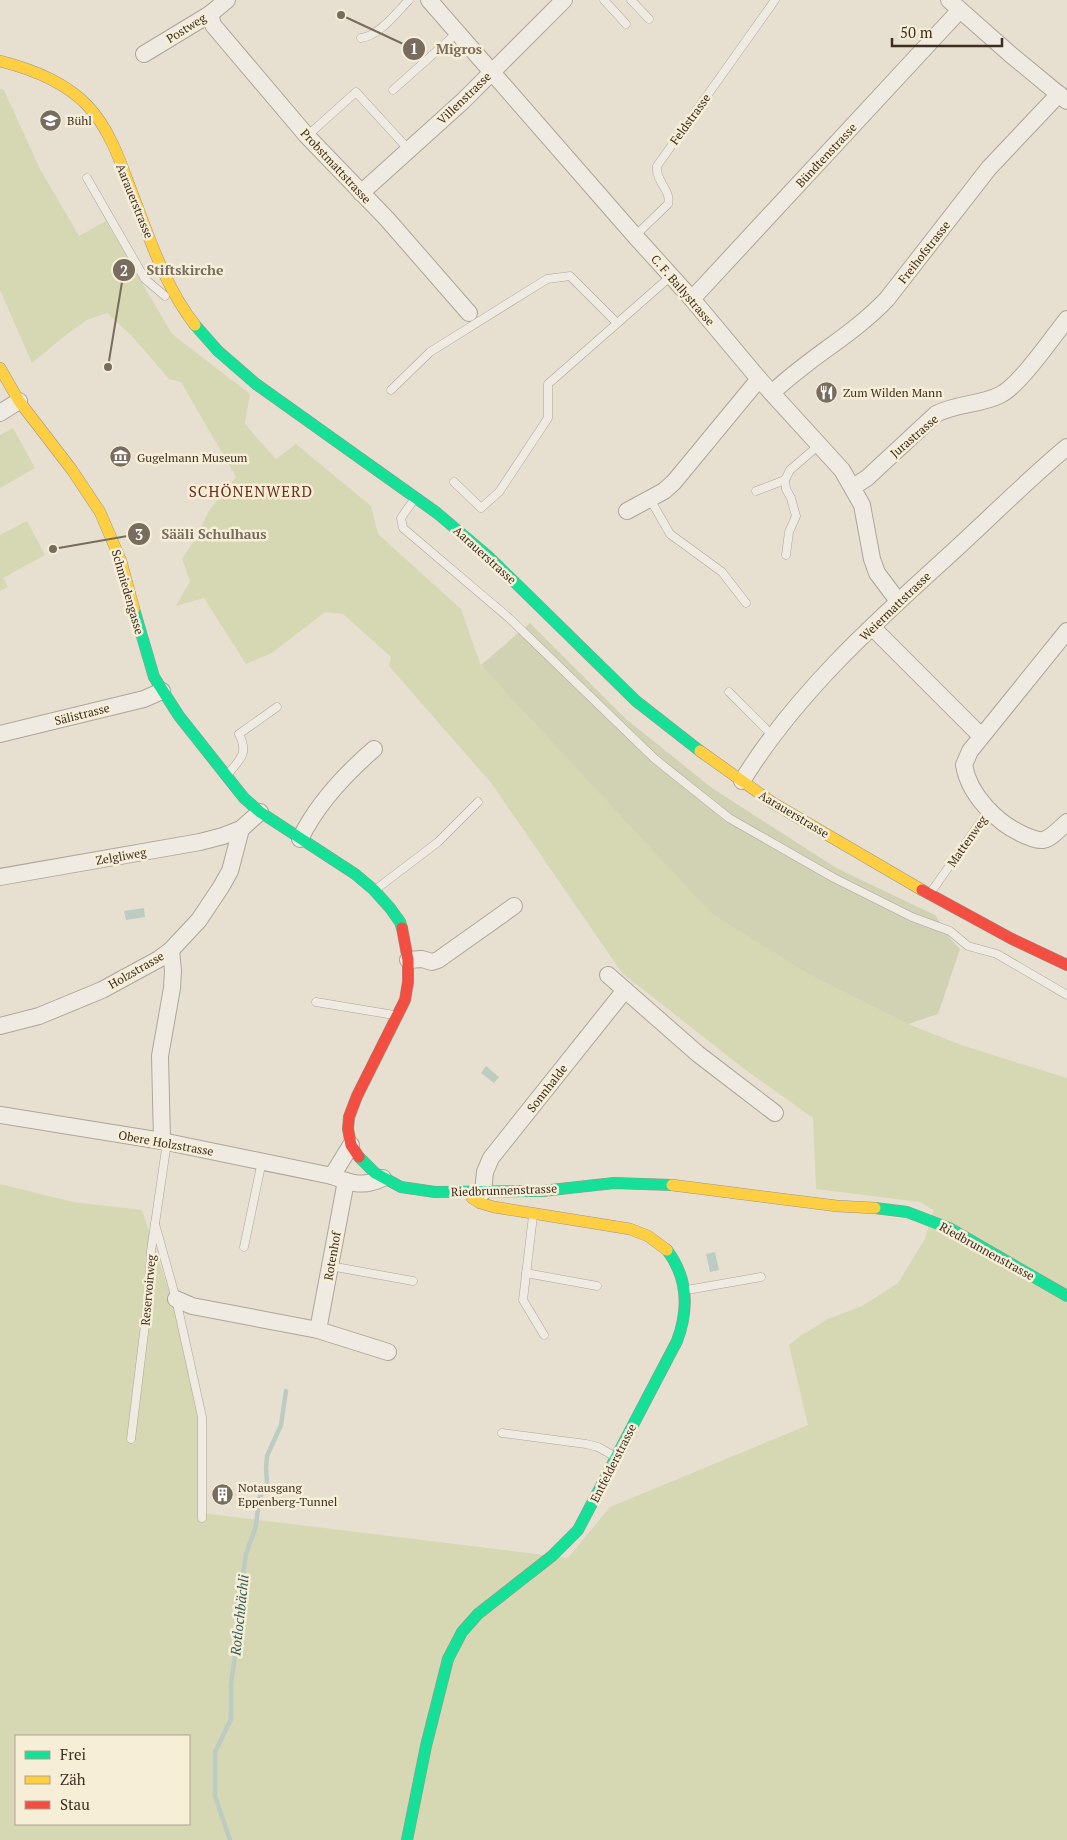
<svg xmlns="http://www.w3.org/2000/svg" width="1067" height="1840" viewBox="0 0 1067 1840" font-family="'PT Serif',serif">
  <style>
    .green { fill: #d6d7b3; fill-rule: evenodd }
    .cemetery { fill: #d1d1b3 }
    .water { fill: #bcccc2 }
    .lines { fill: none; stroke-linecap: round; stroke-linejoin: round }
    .stream { stroke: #bcccc2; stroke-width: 4.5 }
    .lane-casing { stroke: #ada599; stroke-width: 9 }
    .street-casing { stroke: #ada599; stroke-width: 18 }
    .fast-casing { stroke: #9c958a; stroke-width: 12 }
    .slow-casing { stroke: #9c958a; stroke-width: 12 }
    .jam-casing { stroke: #9c958a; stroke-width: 12 }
    .lane { stroke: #efebe3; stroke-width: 8 }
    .street { stroke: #efebe3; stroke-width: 16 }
    .fast { stroke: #16e098; stroke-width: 11 }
    .slow { stroke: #ffcf43; stroke-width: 11 }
    .jam { stroke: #f24e42; stroke-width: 11 }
    .labels { text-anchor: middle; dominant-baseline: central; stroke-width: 5; stroke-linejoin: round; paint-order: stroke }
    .street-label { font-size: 12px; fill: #3d2e20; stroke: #f7eed8 }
    .poi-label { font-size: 12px; fill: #3d2e20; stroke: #f7eed8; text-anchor: start }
    .water-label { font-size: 14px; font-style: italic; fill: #2f5d5a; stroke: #f7eed8 }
    .quarter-label { font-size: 15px; letter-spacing: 1px; fill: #6b2e1e; stroke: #f7eed8 }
    .leader { fill: none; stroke: #786c5e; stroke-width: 2 }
    .callout-dot { fill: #786c5e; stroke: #f7eed8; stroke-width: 2 }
    .mark-label { font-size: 15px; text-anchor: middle; font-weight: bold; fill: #fff }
    .callout-label { font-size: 14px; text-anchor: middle; font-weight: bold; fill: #786c5e; stroke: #f7eed8; stroke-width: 5; stroke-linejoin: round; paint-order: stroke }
  </style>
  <rect width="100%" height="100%" fill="#e7e0d1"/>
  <!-- green -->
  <g class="green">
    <path d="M0 89 4 90 40 169 79 236 106 221 172 334 250 394 245 424 276 459 296 444 371 506 378 534 461 609 481 666 812 976 908 1024 964 1046 1067 1078V1840H0V1184L73 1202 142 1210 172 1300 189 1370 198 1419 202 1513 568 1558 610 1507 808 1425 789 1345 800 1336 828 1319 862 1306 898 1283 925 1239 933 1210 920 1202 816 1189 813 1118 743 1068 622 973 492 784 389 666 391 657 343 614 325 612 272 653 246 664 204 598 176 606 190 581 182 559 197 536 208 512 236 477 181 382 169 379 132 336 107 313 87 320 67 334 32 363 0 290ZM16 1736H189V1824H16Z"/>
    <polygon points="13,428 35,468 0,488 0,435"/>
    <polygon points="27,521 45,555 3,578 8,587 0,591 0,535"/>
  </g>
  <!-- cemetery -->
  <polygon class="cemetery" points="530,623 626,719 712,788 838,869 935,915 949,937 960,949 938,1014 908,1024 812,976 711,913 481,665"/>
  <!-- water -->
  <g class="water">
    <polygon points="144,908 145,917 126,920 124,911"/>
    <polygon points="486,1066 499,1077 494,1083 481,1073"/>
    <polygon points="715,1252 719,1270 710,1272 706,1254"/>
  </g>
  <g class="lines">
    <!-- stream -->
    <polyline class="stream" points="230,1840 215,1796 215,1752 231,1719 231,1684 238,1635 238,1607 246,1554 256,1526 259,1499 267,1483 266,1468 267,1456 281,1425 286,1391"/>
    <defs>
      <g id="lane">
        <polyline points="604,0 626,24"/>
        <polyline points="631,0 649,19"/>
        <path d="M361 38C379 36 396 13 409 0"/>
        <polyline points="393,90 458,32"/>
        <polyline points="307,136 356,92 409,150"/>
        <polyline points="87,178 145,279 165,296"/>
        <path d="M635 236 668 204C672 191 655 181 657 166L775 0"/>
        <polyline points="391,390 430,352 547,279 570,276 617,323"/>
        <polyline points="454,482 481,508 499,492 548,418 548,384 671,276"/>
        <polyline points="756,491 785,480"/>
        <polyline points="650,499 670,534 722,572 746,603"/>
        <polyline points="413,501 401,518 403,528 509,618 655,759 729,818 834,878 912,917 950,931 968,946 997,954 1067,995"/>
        <polyline points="786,555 789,532 796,516 791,498 786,489 785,480 790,470 819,445"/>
        <polyline points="729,692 773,736"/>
        <path d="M228 774C240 759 249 754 239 734L277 707"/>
        <polyline points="375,890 438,842 478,802"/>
        <polyline points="931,892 989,810"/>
        <polyline points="316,1002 394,1015"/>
        <polyline points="533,1216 523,1300 544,1335"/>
        <polyline points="155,1224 176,1299 202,1417 202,1518"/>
        <polyline points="244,1247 262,1161"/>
        <polyline points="330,1266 413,1281"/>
        <polyline points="526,1273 597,1286"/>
        <polyline points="687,1290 761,1277"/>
        <polyline points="502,1433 586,1444 598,1447 614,1456"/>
        <polyline points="131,1439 149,1292 151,1251 167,1142"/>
      </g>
      <g id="street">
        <polyline points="429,0 635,236 692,299 759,379 842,470 862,505 872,559 877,573 898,601"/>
        <polyline points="949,0 1010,54 1067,101"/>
        <polyline points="210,14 213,25 307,136 387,219 469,313"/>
        <polyline points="144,54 210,14 227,0"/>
        <polyline points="361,193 463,101 564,0"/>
        <polyline points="692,299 960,10"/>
        <path d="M772 393C808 358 853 335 887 299L989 168 1059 94"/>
        <polyline points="0,413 19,401"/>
        <path d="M853 487 867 478 936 414C958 403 980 405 1000 395 1019 386 1052 338 1067 319"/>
        <polyline points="627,511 664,491 674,482 759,379"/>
        <polyline points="872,627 981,736"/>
        <path d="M1067 631 970 751 964 765C969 795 997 823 1024 835 1030 837 1037 841 1043 840 1052 838 1060 828 1067 822"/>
        <polyline points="0,734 144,699 162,691"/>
        <path d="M742 781C795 695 872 625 946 558 987 521 1025 482 1067 447"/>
        <path d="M300 839C317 804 344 775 374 749"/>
        <polyline points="0,877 200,842 223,836 241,829"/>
        <polyline points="408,960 422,959 432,962 438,960 514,906"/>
        <polyline points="608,975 698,1054 775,1113"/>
        <polyline points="0,1026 39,1016 102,990 159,959 171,950 199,920 221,887 230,871 241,829 260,812"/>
        <path d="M0 1115 162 1141 332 1176C351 1183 363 1188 383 1178"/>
        <polyline points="162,1141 160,1056 172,988 173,971 171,950"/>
        <polyline points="332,1176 351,1145"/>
        <polyline points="483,1192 485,1172 491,1158 625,990"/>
        <polyline points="176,1299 192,1306 318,1330 388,1352"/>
        <polyline points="318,1330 346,1181"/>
      </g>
      <g id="fast">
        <polyline points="195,325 218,351 256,384 437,513 489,557 636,701 700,751"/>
        <polyline points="134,609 154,677 179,716 244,798 260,812 355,874 374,890 390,908 400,922 402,928"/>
        <polyline points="359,1157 375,1173 401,1187 435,1192 542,1191 614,1183 672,1185"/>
        <polyline points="875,1208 907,1212 949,1228 1067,1296"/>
        <path d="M407 1840 426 1746 448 1659 462 1632 478 1614 552 1556 578 1530 677 1341C689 1309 688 1278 667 1250"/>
      </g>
      <g id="slow">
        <path d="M0 61C32 69 64 81 87 105 108 127 119 157 129 185 148 233 163 284 195 325"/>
        <polyline points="0,368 19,401 72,470 100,512 121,561 134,609"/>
        <polyline points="700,751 773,803 922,890"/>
        <polyline points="672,1185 837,1206 875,1208"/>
        <polyline points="472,1198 480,1203 494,1207 630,1229 648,1236 667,1250"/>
      </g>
      <g id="jam">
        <polyline points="922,890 1012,939 1067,965"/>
        <polyline points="359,1157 351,1145 348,1129 349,1117 357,1096 405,1000 408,982 408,960 402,928"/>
      </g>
    </defs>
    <!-- lane casing -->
    <use href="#lane" class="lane-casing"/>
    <!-- street casing -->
    <use href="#street" class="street-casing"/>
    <!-- fast casing -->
    <use href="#fast" class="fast-casing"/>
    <!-- slow casing -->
    <use href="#slow" class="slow-casing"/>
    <!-- jam casing -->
    <use href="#jam" class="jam-casing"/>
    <!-- lane -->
    <use href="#lane" class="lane"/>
    <!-- street -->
    <use href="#street" class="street"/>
    <!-- fast -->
    <use href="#fast" class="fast"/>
    <!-- slow -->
    <use href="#slow" class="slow"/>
    <!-- jam -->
    <use href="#jam" class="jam"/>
  </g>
  <!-- icons -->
  <defs>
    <symbol id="school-disc" viewBox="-11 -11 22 22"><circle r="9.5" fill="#786c5e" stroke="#f7eed8"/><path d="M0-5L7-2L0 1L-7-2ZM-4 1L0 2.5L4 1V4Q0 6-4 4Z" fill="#fff"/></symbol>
    <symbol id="restaurant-disc" viewBox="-11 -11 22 22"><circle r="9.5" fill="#786c5e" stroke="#f7eed8"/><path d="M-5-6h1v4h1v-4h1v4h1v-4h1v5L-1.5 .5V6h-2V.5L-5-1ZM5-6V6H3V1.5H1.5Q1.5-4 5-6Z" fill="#fff"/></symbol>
    <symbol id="museum-disc" viewBox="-11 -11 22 22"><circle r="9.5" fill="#786c5e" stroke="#f7eed8"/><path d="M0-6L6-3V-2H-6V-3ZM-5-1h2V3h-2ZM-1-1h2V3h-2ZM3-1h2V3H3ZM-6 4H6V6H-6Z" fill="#fff"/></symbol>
    <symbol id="building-disc" viewBox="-11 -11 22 22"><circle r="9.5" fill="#786c5e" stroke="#f7eed8"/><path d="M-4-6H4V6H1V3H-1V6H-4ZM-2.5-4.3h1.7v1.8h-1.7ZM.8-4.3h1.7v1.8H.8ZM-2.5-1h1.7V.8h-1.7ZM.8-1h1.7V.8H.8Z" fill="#fff"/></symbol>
  </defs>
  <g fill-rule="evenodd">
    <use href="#school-disc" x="38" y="108" width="25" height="25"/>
    <use href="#restaurant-disc" x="814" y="380" width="25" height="25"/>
    <use href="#museum-disc" x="108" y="444" width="25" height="25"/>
    <use href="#building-disc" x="210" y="1482" width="25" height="25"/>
  </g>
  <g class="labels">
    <!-- street labels -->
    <g class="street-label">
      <text transform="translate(186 28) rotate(-32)">Postweg</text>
      <text transform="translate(464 98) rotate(-44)">Villenstrasse</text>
      <text transform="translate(690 119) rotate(-54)">Feldstrasse</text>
      <text transform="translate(826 155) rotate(-47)">Bündtenstrasse</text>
      <text transform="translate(336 166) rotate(47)">Probstmattstrasse</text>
      <text transform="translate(135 201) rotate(68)">Aarauerstrasse</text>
      <text transform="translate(924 252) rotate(-52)">Freihofstrasse</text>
      <text transform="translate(683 290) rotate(49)">C. F. Ballystrasse</text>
      <text transform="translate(914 436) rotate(-41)">Jurastrasse</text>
      <text transform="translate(485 555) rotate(42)">Aarauerstrasse</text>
      <text transform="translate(128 592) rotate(74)">Schmiedengasse</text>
      <text transform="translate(895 606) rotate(-44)">Weiermattstrasse</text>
      <text transform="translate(82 714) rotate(-14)">Sälistrasse</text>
      <text transform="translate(794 814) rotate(31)">Aarauerstrasse</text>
      <text transform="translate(967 841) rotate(-55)">Mattenweg</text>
      <text transform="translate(121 856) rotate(-10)">Zelgliweg</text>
      <text transform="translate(136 970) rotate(-30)">Holzstrasse</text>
      <text transform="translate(547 1088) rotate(-52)">Sonnhalde</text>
      <text transform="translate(166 1143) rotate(10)">Obere Holzstrasse</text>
      <text transform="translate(504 1190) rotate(-2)">Riedbrunnenstrasse</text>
      <text transform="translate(987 1251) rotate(29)">Riedbrunnenstrasse</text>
      <text transform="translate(332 1256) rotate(-80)">Rotenhof</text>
      <text transform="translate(148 1290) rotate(-85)">Reservoirweg</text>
      <text transform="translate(613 1463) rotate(-63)">Entfelderstrasse</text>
    </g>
    <!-- poi labels -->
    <g class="poi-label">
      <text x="67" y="120">Bühl</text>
      <text x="843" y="392">Zum Wilden Mann</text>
      <text x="137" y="457">Gugelmann Museum</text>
      <text x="238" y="1487">Notausgang<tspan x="238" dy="14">Eppenberg-Tunnel</tspan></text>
    </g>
    <!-- water labels -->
    <g class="water-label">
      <text transform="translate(239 1615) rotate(-84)">Rotlochbächli</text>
    </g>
    <!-- quarter labels -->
    <g class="quarter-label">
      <text x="251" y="491">SCHÖNENWERD</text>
    </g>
  </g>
  <!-- callouts -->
  <path class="leader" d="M341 15L414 49M108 367L124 270M53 549L139 534"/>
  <g class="callout-dot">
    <circle cx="341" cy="15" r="5"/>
    <circle cx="108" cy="367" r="5"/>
    <circle cx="53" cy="549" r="5"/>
    <circle cx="414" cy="49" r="12"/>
    <circle cx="124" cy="270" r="12"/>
    <circle cx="139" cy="534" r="12"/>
  </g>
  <g class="mark-label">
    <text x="414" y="54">1</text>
    <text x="124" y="276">2</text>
    <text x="139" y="540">3</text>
  </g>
  <g class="callout-label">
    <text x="459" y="54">Migros</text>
    <text x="185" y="275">Stiftskirche</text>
    <text x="214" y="539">Sääli Schulhaus</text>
  </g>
  <!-- legend -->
  <rect x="15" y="1735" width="175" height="90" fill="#f7eed8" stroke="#ada18e"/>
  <rect x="25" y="1751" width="25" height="8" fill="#16e098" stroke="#ada18e"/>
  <text x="60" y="1760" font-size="15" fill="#3d2e20">Frei</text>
  <rect x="25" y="1776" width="25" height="8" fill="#ffcf43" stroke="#ada18e"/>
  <text x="60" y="1785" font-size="15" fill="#3d2e20">Zäh</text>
  <rect x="25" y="1801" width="25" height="8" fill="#f24e42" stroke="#ada18e"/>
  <text x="60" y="1810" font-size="15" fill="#3d2e20">Stau</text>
  <!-- scale -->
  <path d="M892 38v8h110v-8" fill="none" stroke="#3d2e20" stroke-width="2.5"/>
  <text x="900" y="38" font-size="15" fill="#3d2e20" stroke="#f7eed8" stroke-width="4" paint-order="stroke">50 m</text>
</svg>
